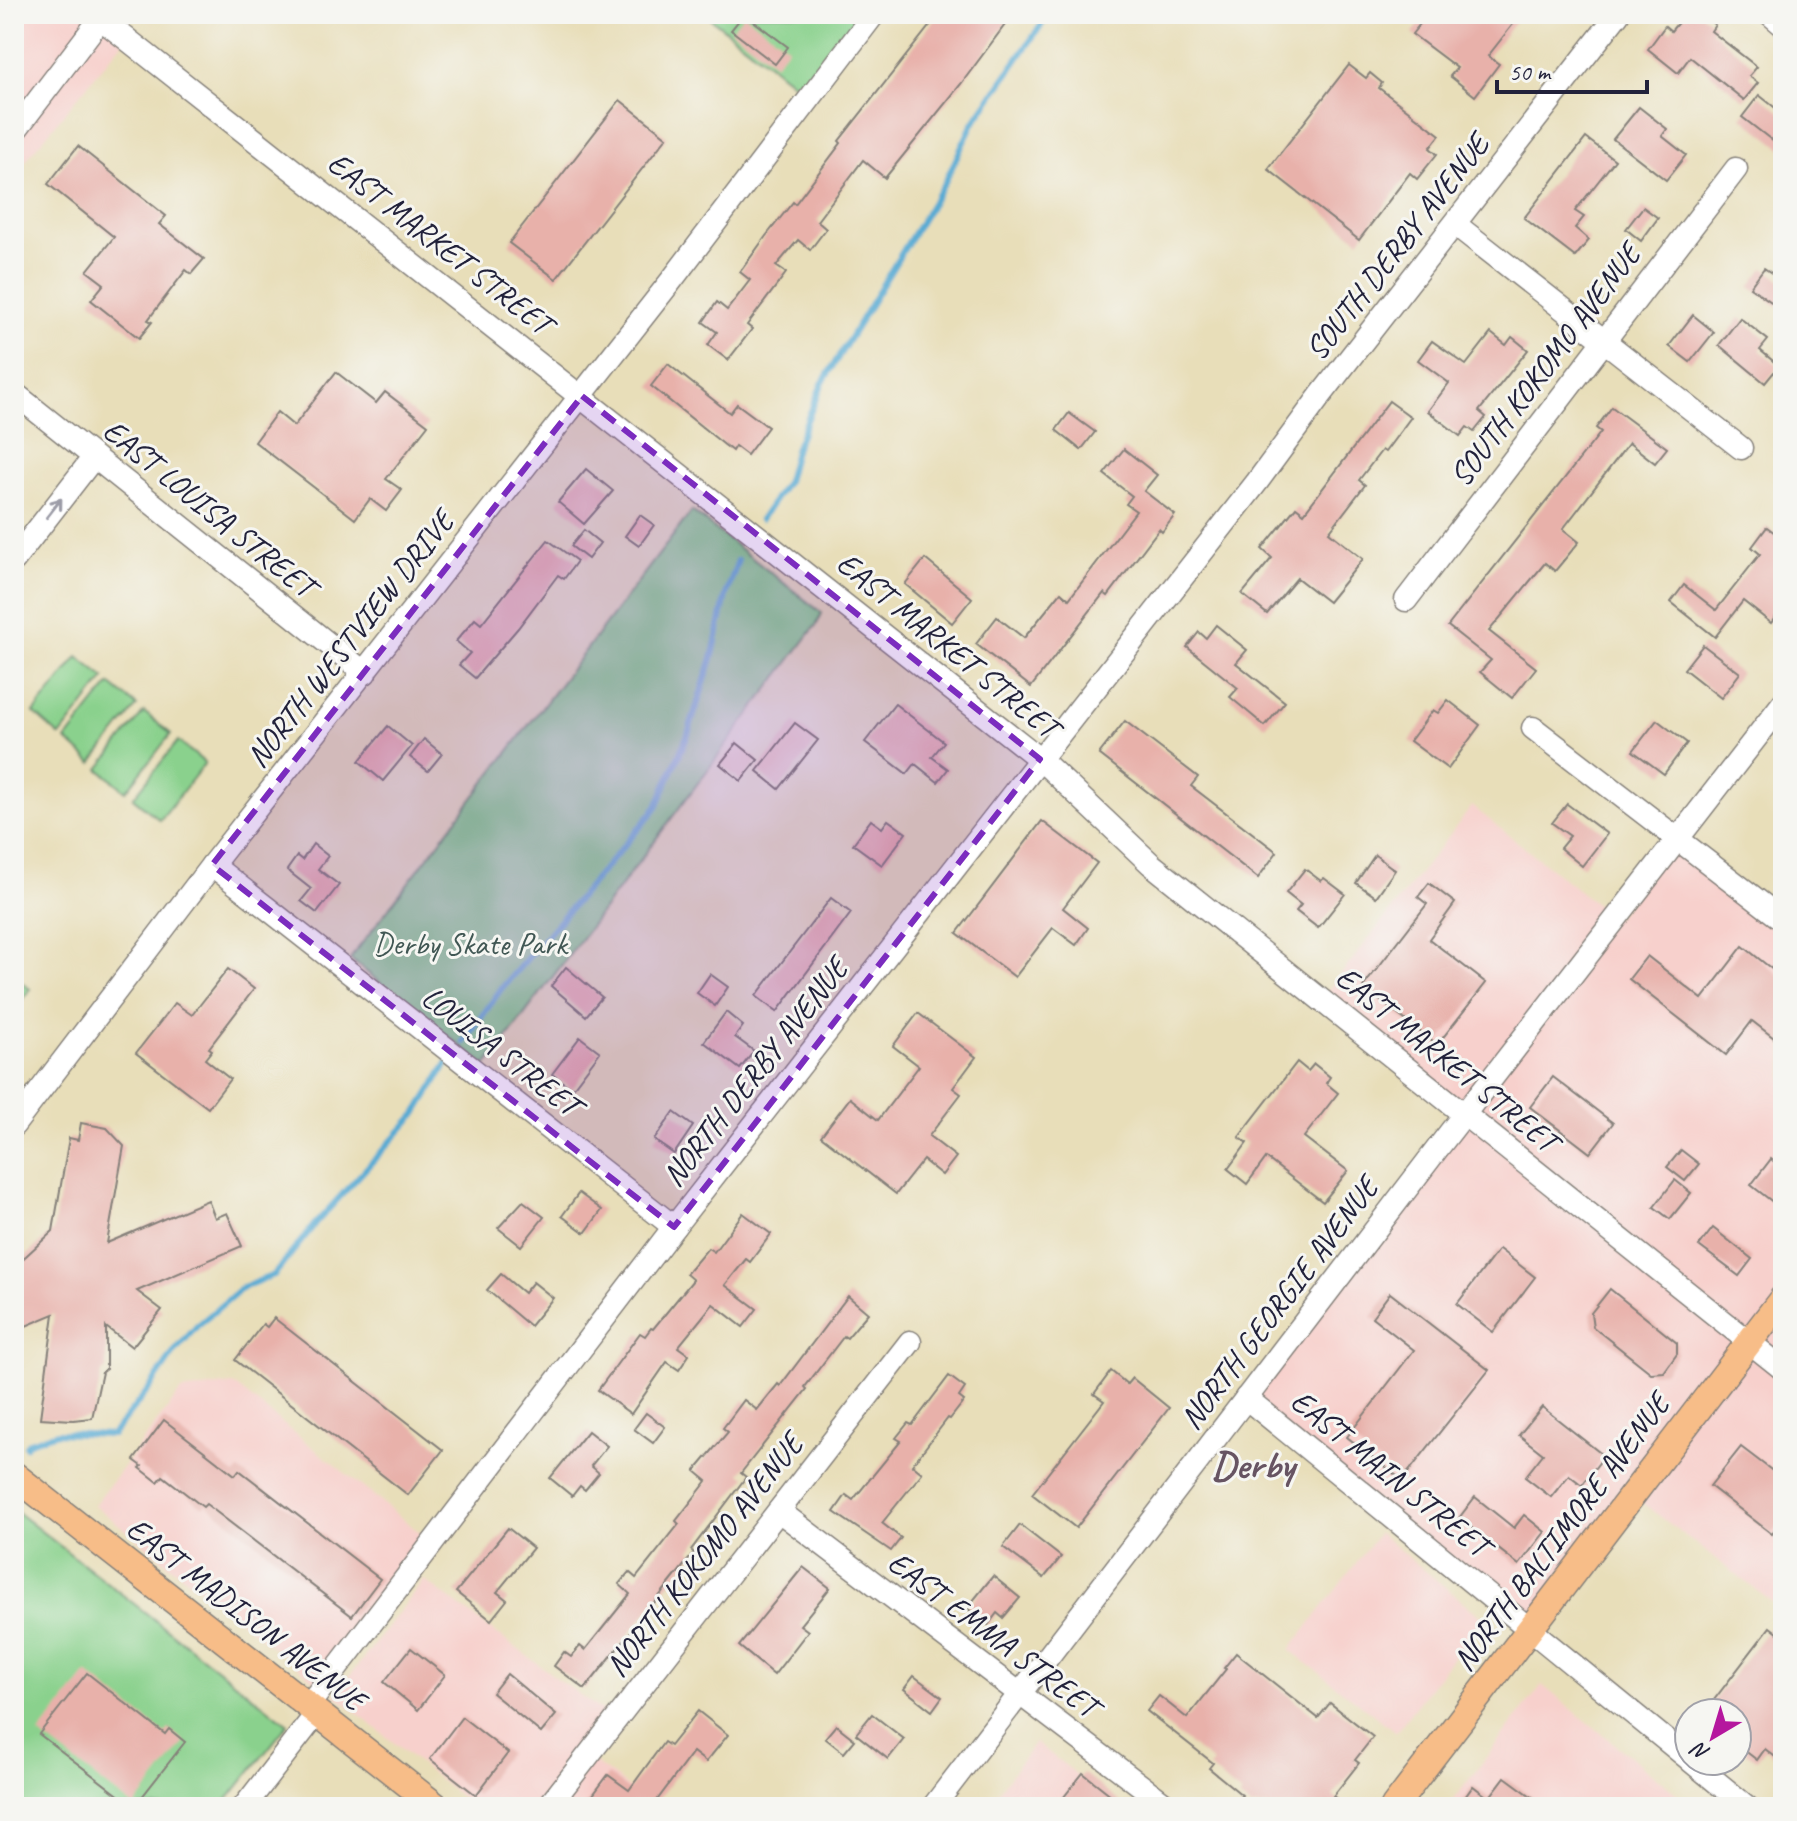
<svg xmlns="http://www.w3.org/2000/svg" width="1797" height="1821" viewBox="0 0 1797 1821" font-family="Caveat,sans-serif">
  <style>
    .built { fill: #f7d0cc }
    .green { fill: #8ad18d; stroke: #567a64; stroke-width: 2 }
    .lines { fill: none; stroke-linecap: round; stroke-linejoin: round }
    .stream { stroke: #58aad3; stroke-width: 6 }
    .building { fill: #e8b1aa }
    .minor-casing { stroke: #85807a; stroke-width: 25 }
    .major-casing { stroke: #85807a; stroke-width: 29 }
    .minor { stroke: #fff; stroke-width: 22 }
    .major { stroke: #f7bd88; stroke-width: 26 }
    .oneway { stroke: #9c9ca7 }
    .marked { fill: #7b2cbf; fill-opacity: 0.2; stroke: #7b2cbf; stroke-width: 6; stroke-dasharray: 16 10; stroke-linejoin: round }
    .labels { text-anchor: middle; dominant-baseline: central; stroke-width: 6; stroke-linejoin: round; paint-order: stroke }
    .street-label { font-size: 32px; fill: #22223b; stroke: #f6f6f2 }
    .park-label { font-size: 32px; fill: #415754; stroke: #f6f6f2 }
    .district-label { font-size: 40px; font-weight: bold; fill: #675462; stroke: #f6f6f2 }
  </style>
  <rect width="100%" height="100%" fill="#f6f6f2"/>
  <filter id="ink" filterUnits="userSpaceOnUse"><feTurbulence type="fractalNoise" baseFrequency=".0125" numOctaves="2"/><feDisplacementMap in="SourceGraphic" scale="16" xChannelSelector="R" yChannelSelector="G"/><feConvolveMatrix kernelMatrix="1 2 1 2 8 2 1 2 1" color-interpolation-filters="sRGB"/></filter>
  <filter id="wash" filterUnits="userSpaceOnUse"><feTurbulence type="fractalNoise" baseFrequency=".006" numOctaves="4" result="noise"/><feDisplacementMap in="SourceGraphic" scale="32" xChannelSelector="R" yChannelSelector="G"/><feGaussianBlur stdDeviation="1.8" result="paint"/><feColorMatrix in="noise" values="0 0 0 0 0 0 0 0 0 0 0 0 0 0 0 0 0 1.4 0 .05"/><feComposite in="paint" operator="in"/></filter>
  <g filter="url(#wash)">
    <rect width="100%" height="100%" fill="#e8deb9"/>
    <!-- built -->
    <g class="built">
      <polygon points="14,14 95,14 126,38 14,175"/>
      <polygon points="1472,806 1615,919 1678,839 1783,920 1783,1599 1777,1606 1632,1495 1530,1628 1246,1398 1464,1114 1321,1000"/>
      <polygon points="233,1384 433,1543 323,1687 94,1505 181,1391"/>
      <polygon points="1379,1533 1483,1618 1396,1732 1290,1650"/>
      <polygon points="424,1580 603,1712 587,1757 656,1807 473,1807 335,1695"/>
      <polygon points="1542,1685 1693,1807 1448,1807"/>
      <polygon points="1035,1742 1119,1807 987,1807"/>
    </g>
    <!-- green -->
    <g class="green">
      <polygon points="705,14 863,14 803,91"/>
      <polygon points="692,511 822,613 817,624 486,1066 350,959"/>
      <polygon points="78,657 105,678 60,736 34,713"/>
      <polygon points="110,684 137,706 92,763 66,740"/>
      <polygon points="144,712 171,734 126,791 99,769"/>
      <polygon points="178,741 205,763 160,820 133,798"/>
      <polygon points="14,977 30,989 14,1010"/>
      <polygon points="14,1510 288,1724 222,1807 14,1807"/>
    </g>
    <g class="lines">
      <!-- stream -->
      <g class="stream">
        <polyline points="761,519 787,481 796,447 822,384 946,180 972,125 1049,14"/>
        <polyline points="464,1042 501,989 657,807 688,734 713,655 726,595 738,560"/>
        <polyline points="26,1446 29,1442 57,1433 112,1435 149,1389 175,1351 197,1326 243,1287 274,1275 315,1224 416,1114 448,1062"/>
      </g>
    </g>
    <g id="blocks">
      <!-- building -->
      <g class="building">
        <polygon points="744,14 788,47 775,64 731,30"/>
        <polygon points="939,14 1013,14 961,84 885,178 863,160 817,221 826,229 810,250 798,240 776,266 786,273 747,325 752,329 728,360 708,345 717,332 703,322 717,302 727,310 750,280 740,272 766,236 793,202 795,204 841,143 839,141"/>
        <polygon points="1428,14 1521,14 1488,56 1499,64 1475,96 1450,76 1457,68 1412,34"/>
        <polygon points="1685,14 1701,14 1715,25 1711,31 1757,67 1749,76 1758,83 1744,100 1690,57 1678,73 1648,49 1665,26 1671,31"/>
        <polygon points="1349,65 1366,78 1370,73 1382,83 1379,88 1440,135 1430,148 1437,154 1417,179 1410,173 1359,240 1268,169"/>
        <polygon points="1759,95 1783,114 1783,149 1742,117"/>
        <polygon points="620,100 667,137 556,279 509,243"/>
        <polygon points="1639,107 1667,129 1662,136 1686,155 1666,180 1613,139"/>
        <polygon points="1586,138 1615,160 1575,211 1584,217 1575,228 1589,240 1575,257 1524,218"/>
        <polygon points="78,146 166,216 159,224 204,259 191,274 186,270 148,320 152,322 139,338 91,300 104,284 87,271 114,237 48,184"/>
        <polygon points="1643,207 1658,218 1641,241 1626,229"/>
        <polygon points="1764,268 1783,281 1783,297 1777,306 1750,287"/>
        <polygon points="1693,315 1714,332 1690,362 1669,346"/>
        <polygon points="1740,318 1768,340 1760,350 1779,366 1765,383 1719,345"/>
        <polygon points="1491,333 1506,345 1512,337 1528,350 1479,411 1486,417 1474,432 1467,427 1460,436 1428,411 1449,383 1418,360 1432,341 1466,365"/>
        <polygon points="668,364 730,413 737,404 768,427 747,455 735,446 732,451 651,386"/>
        <polygon points="336,372 376,403 385,392 428,425 386,479 402,490 386,511 370,499 355,519 255,442 277,412 294,426"/>
        <polygon points="1389,401 1411,417 1385,452 1382,450 1359,480 1365,485 1329,532 1363,559 1328,602 1297,578 1267,614 1242,594 1272,558 1262,549 1296,507 1304,513"/>
        <polygon points="1612,407 1667,448 1655,463 1629,443 1563,529 1579,542 1555,571 1545,563 1489,631 1536,668 1512,698 1480,672 1491,660 1448,626 1601,432 1596,428"/>
        <polygon points="1069,413 1095,432 1081,450 1056,430"/>
        <polygon points="1124,449 1157,475 1144,491 1175,515 1162,532 1159,529 1108,596 1104,593 1031,687 976,644 997,617 1024,638 1061,592 1069,599 1136,511 1126,504 1132,496 1104,474"/>
        <polygon points="586,469 613,491 584,524 558,502"/>
        <polygon points="640,515 654,525 639,546 625,536"/>
        <polygon points="1767,527 1783,539 1783,607 1771,623 1743,601 1715,637 1671,602 1684,585 1716,610 1760,554 1752,547"/>
        <polygon points="584,530 600,543 588,559 571,546"/>
        <polygon points="548,540 577,561 564,579 558,575 518,628 475,678 459,665 470,653 456,641 475,619 481,624"/>
        <polygon points="925,559 972,598 952,623 905,584"/>
        <polygon points="1216,625 1247,650 1236,663 1285,702 1265,726 1230,697 1238,688 1187,647 1199,632 1206,638"/>
        <polygon points="1703,645 1740,673 1721,698 1684,669"/>
        <polygon points="1448,700 1480,725 1448,769 1410,741 1433,710 1438,713"/>
        <polygon points="895,704 944,742 932,757 948,769 938,782 915,764 907,774 865,742"/>
        <polygon points="1657,720 1687,743 1664,774 1633,751"/>
        <polygon points="1125,721 1198,777 1191,786 1277,852 1258,878 1099,754"/>
        <polygon points="795,723 818,740 779,789 757,771"/>
        <polygon points="388,726 412,746 383,781 359,761"/>
        <polygon points="424,739 442,754 428,771 410,757"/>
        <polygon points="737,743 758,760 741,781 720,764"/>
        <polygon points="1567,804 1607,834 1582,866 1560,848 1570,836 1552,823"/>
        <polygon points="871,820 882,828 888,820 906,833 882,865 853,844"/>
        <polygon points="1042,821 1097,863 1063,908 1088,928 1076,945 1053,928 1015,977 957,933"/>
        <polygon points="313,844 328,856 318,869 339,885 317,913 301,901 311,889 287,870 297,856 302,860"/>
        <polygon points="1375,855 1395,870 1376,897 1356,883"/>
        <polygon points="1305,869 1321,881 1324,878 1345,894 1318,928 1296,911 1301,905 1286,893"/>
        <polygon points="1429,883 1455,903 1429,939 1486,983 1437,1045 1363,987 1427,904 1418,897"/>
        <polygon points="831,898 851,913 777,1012 756,996"/>
        <polygon points="1743,946 1783,978 1783,1045 1752,1021 1726,1055 1629,979 1647,956 1702,999"/>
        <polygon points="566,967 602,997 586,1016 551,986"/>
        <polygon points="228,969 254,989 209,1048 212,1050 205,1059 230,1079 208,1108 136,1053 175,1003 192,1015"/>
        <polygon points="710,974 728,987 715,1006 697,993"/>
        <polygon points="726,1012 743,1026 735,1037 754,1051 740,1069 704,1042"/>
        <polygon points="918,1013 976,1057 953,1088 961,1094 929,1136 956,1157 942,1175 923,1160 896,1194 821,1136 850,1098 878,1120 919,1066 893,1046"/>
        <polygon points="580,1037 600,1052 572,1089 552,1074"/>
        <polygon points="1297,1062 1308,1071 1314,1064 1330,1077 1326,1083 1338,1093 1304,1137 1348,1171 1323,1202 1266,1158 1247,1184 1228,1169 1247,1143 1239,1137"/>
        <polygon points="1553,1077 1613,1123 1590,1153 1530,1107"/>
        <polygon points="674,1112 693,1126 674,1154 654,1140"/>
        <polygon points="81,1123 107,1128 124,1146 107,1243 208,1200 215,1218 227,1213 242,1246 137,1291 162,1310 132,1347 106,1327 106,1369 102,1372 92,1418 73,1420 40,1418 54,1314 14,1331 14,1267 53,1231 69,1138 78,1140"/>
        <polygon points="1681,1150 1699,1164 1685,1181 1667,1167"/>
        <polygon points="1771,1159 1783,1169 1783,1210 1751,1185"/>
        <polygon points="1675,1180 1691,1193 1670,1219 1654,1207"/>
        <polygon points="579,1193 602,1210 585,1233 562,1216"/>
        <polygon points="523,1201 544,1217 521,1246 498,1228"/>
        <polygon points="743,1213 771,1234 750,1262 746,1259 725,1285 757,1309 743,1327 713,1304 678,1347 689,1355 679,1370 667,1362 631,1414 598,1390 640,1333 645,1336 651,1328 653,1329 693,1280 686,1274 708,1248 714,1252"/>
        <polygon points="1713,1228 1752,1259 1739,1276 1699,1246"/>
        <polygon points="1499,1249 1535,1277 1493,1332 1457,1304"/>
        <polygon points="501,1274 524,1293 533,1282 553,1298 530,1326 487,1290"/>
        <polygon points="1610,1289 1677,1343 1677,1354 1664,1372 1651,1373 1593,1327 1591,1313"/>
        <polygon points="1390,1293 1489,1370 1402,1480 1347,1437 1414,1350 1372,1317"/>
        <polygon points="848,1296 868,1313 847,1338 844,1336 805,1387 807,1389 741,1473 746,1477 691,1550 694,1553 585,1689 554,1666 564,1652 571,1657 580,1646 585,1650 630,1594 619,1584 629,1572 636,1578 679,1524 676,1521 707,1481 695,1471 728,1432 723,1428 744,1400 757,1410 778,1384 780,1386"/>
        <polygon points="274,1318 443,1450 408,1495 235,1360 263,1324 267,1327"/>
        <polygon points="1111,1371 1127,1384 1132,1378 1169,1408 1076,1528 1032,1494 1104,1401 1094,1394"/>
        <polygon points="949,1376 965,1388 959,1397 964,1401 950,1419 948,1418 912,1465 922,1473 882,1523 901,1538 891,1551 834,1512 846,1495 853,1500 901,1441 896,1438 908,1423 912,1425"/>
        <polygon points="1542,1407 1604,1456 1582,1485 1569,1475 1551,1497 1525,1477 1543,1454 1519,1435"/>
        <polygon points="646,1413 665,1427 653,1443 634,1429"/>
        <polygon points="164,1420 235,1475 239,1470 380,1579 352,1616 206,1504 203,1507 163,1476 158,1482 140,1468 142,1466 134,1460"/>
        <polygon points="588,1431 607,1446 591,1466 599,1473 585,1490 580,1486 572,1496 550,1478"/>
        <polygon points="1741,1447 1783,1479 1783,1520 1772,1534 1710,1486"/>
        <polygon points="1475,1497 1514,1528 1524,1515 1545,1532 1519,1565 1459,1518"/>
        <polygon points="1020,1525 1061,1557 1044,1578 1003,1547"/>
        <polygon points="508,1528 533,1548 497,1592 507,1600 491,1620 456,1592"/>
        <polygon points="803,1567 830,1588 800,1625 808,1631 774,1675 739,1646"/>
        <polygon points="993,1576 1020,1598 1003,1618 997,1613 988,1625 967,1608"/>
        <polygon points="1770,1627 1783,1637 1783,1763 1765,1749 1757,1760 1744,1750 1746,1748 1737,1741 1737,1713 1704,1713"/>
        <polygon points="411,1648 445,1675 418,1710 384,1682"/>
        <polygon points="1236,1653 1318,1718 1330,1703 1373,1737 1355,1760 1359,1763 1333,1796 1347,1807 1251,1807 1239,1798 1242,1795 1209,1768 1213,1763 1147,1711 1159,1696 1187,1718 1226,1669 1224,1668"/>
        <polygon points="87,1673 165,1734 169,1729 185,1742 134,1807 39,1734"/>
        <polygon points="507,1674 556,1715 541,1733 492,1693"/>
        <polygon points="914,1676 942,1697 932,1711 904,1689"/>
        <polygon points="698,1711 728,1735 706,1762 693,1752 652,1807 584,1807 608,1775 629,1790 664,1742 670,1746"/>
        <polygon points="872,1714 904,1739 888,1759 856,1734"/>
        <polygon points="462,1717 508,1753 476,1795 430,1759"/>
        <polygon points="836,1725 855,1740 844,1753 825,1738"/>
        <polygon points="1083,1773 1126,1807 1056,1807"/>
        <polygon points="1505,1777 1546,1807 1458,1807 1473,1786 1489,1798"/>
      </g>
    </g>
  </g>
  <g filter="url(#ink)">
    <use href="#blocks" fill-opacity="0" stroke="#85807a" stroke-width="2"/>
    <g class="lines">
      <defs>
        <g id="minor">
          <polyline points="95,14 1040,759 1151,864 1783,1369"/>
          <polyline points="1770,14 1783,25"/>
          <polyline points="14,132 104,14"/>
          <polyline points="1456,225 1741,448"/>
          <polyline points="14,393 365,673"/>
          <polyline points="14,560 94,457"/>
          <polyline points="1406,600 1736,169"/>
          <polyline points="1533,728 1783,920"/>
          <polyline points="212,865 674,1227"/>
          <polyline points="14,1125 212,865 671,281 874,14"/>
          <polyline points="1246,1398 1689,1759"/>
          <polyline points="779,1511 1169,1807"/>
          <polyline points="308,1706 674,1227 1257,482 1321,395 1618,14"/>
          <polyline points="1691,1761 1747,1807"/>
          <polyline points="244,1807 317,1713"/>
          <polyline points="548,1807 910,1342"/>
          <polyline points="933,1807 1441,1144 1783,703"/>
        </g>
        <g id="major">
          <polyline points="14,1475 437,1807"/>
          <polyline points="1394,1807 1783,1298"/>
        </g>
      </defs>
      <!-- minor casing -->
      <use href="#minor" class="minor-casing"/>
      <!-- major casing -->
      <use href="#major" class="major-casing"/>
      <!-- minor -->
      <use href="#minor" class="minor"/>
      <!-- major -->
      <use href="#major" class="major"/>
    </g>
    <!-- one-way arrows -->
    <defs><path id="oneway-shaft" d="M-6 0H5M1.5-3L5.5 0L1.5 3" fill="none" stroke-width="1.6" stroke-linecap="round" stroke-linejoin="round" transform="scale(2)"/></defs>
    <use class="oneway" href="#oneway-shaft" transform="translate(54 508) rotate(-52)"/>
  </g>
  <!-- marked area -->
  <path class="marked" d="M582 396 1040 759 674 1227 212 865Z"/>
  <g class="labels">
    <!-- street labels -->
    <g class="street-label">
      <text transform="translate(440 243) rotate(38)">EAST MARKET STREET</text>
      <text transform="translate(1397 247) rotate(-52)">SOUTH DERBY AVENUE</text>
      <text transform="translate(1545 365) rotate(-53)">SOUTH KOKOMO AVENUE</text>
      <text transform="translate(209 508) rotate(39)">EAST LOUISA STREET</text>
      <text transform="translate(350 639) rotate(-52)">NORTH WESTVIEW DRIVE</text>
      <text transform="translate(948 645) rotate(39)">EAST MARKET STREET</text>
      <text transform="translate(501 1051) rotate(38)">LOUISA STREET</text>
      <text transform="translate(1447 1059) rotate(39)">EAST MARKET STREET</text>
      <text transform="translate(755 1072) rotate(-52)">NORTH DERBY AVENUE</text>
      <text transform="translate(1279 1303) rotate(-53)">NORTH GEORGIE AVENUE</text>
      <text transform="translate(1390 1473) rotate(39)">EAST MAIN STREET</text>
      <text transform="translate(1561 1532) rotate(-53)">NORTH BALTIMORE AVENUE</text>
      <text transform="translate(704 1555) rotate(-52)">NORTH KOKOMO AVENUE</text>
      <text transform="translate(246 1614) rotate(38)">EAST MADISON AVENUE</text>
      <text transform="translate(993 1634) rotate(37)">EAST EMMA STREET</text>
    </g>
    <!-- park labels -->
    <g class="park-label">
      <text x="470" y="943">Derby Skate Park</text>
    </g>
    <!-- district labels -->
    <g class="district-label">
      <text x="1253" y="1465">Derby</text>
    </g>
  </g>
  <!-- margin -->
  <rect width="1797" height="1821" fill="none" stroke="#f6f6f2" stroke-width="48"/>
  <!-- north arrow -->
  <g transform="translate(1713 1737) rotate(218)"><circle r="38" fill="#f6f6f2" stroke="#a1a1a9" stroke-width="2"/>
  <path d="M0-6L14 30L0 20L-14 30Z" fill="#b5179e"/>
  <text y="-12" font-size="22" font-weight="bold" text-anchor="middle" fill="#22223b">N</text>
  </g>
  <!-- scale -->
  <path d="M1497 80v12h150v-12" fill="none" stroke="#22223b" stroke-width="4"/>
  <text x="1509" y="80" font-size="24" fill="#22223b" stroke="#f6f6f2" stroke-width="6" paint-order="stroke">50 m</text>
</svg>
